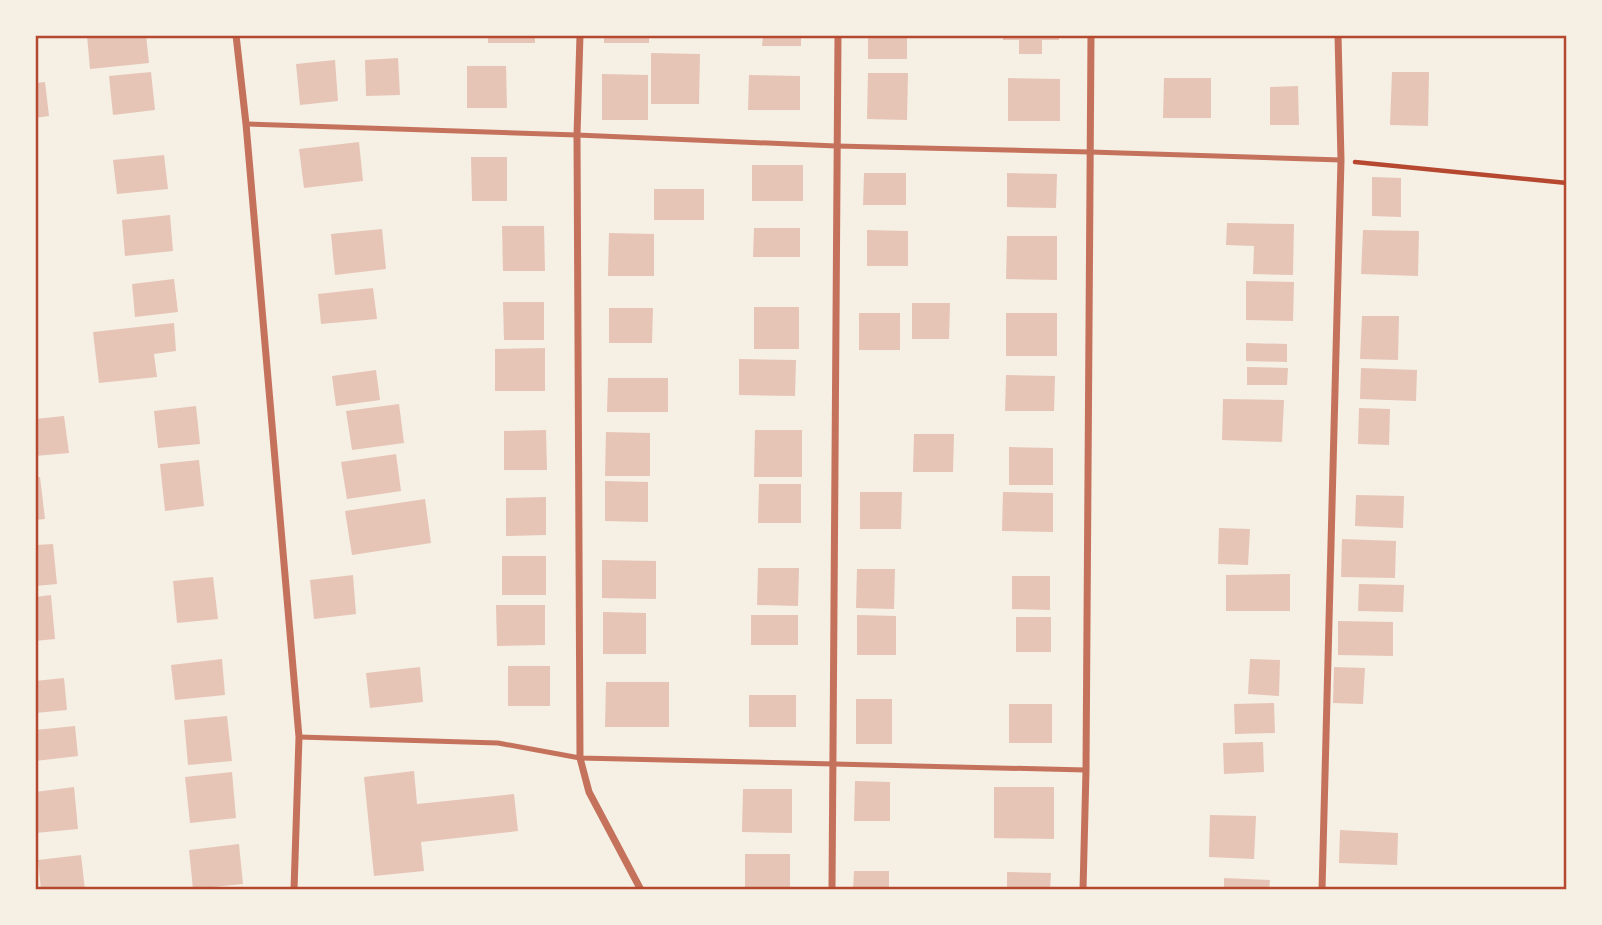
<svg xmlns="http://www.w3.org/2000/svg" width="1602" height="925" viewBox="0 0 1602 925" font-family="Helvetica,sans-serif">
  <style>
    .building { fill: #e6c5b7 }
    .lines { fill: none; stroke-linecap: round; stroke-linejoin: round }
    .path { stroke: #b5482f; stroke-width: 4.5 }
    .service { stroke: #c5725c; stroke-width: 5 }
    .minor { stroke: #c5725c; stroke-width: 7 }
    .neatline { fill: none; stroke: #b5482f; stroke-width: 2.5 }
  </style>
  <rect width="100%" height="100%" fill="#f6efe4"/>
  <!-- building -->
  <g class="building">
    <polygon points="87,35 146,35 149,63 90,69"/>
    <rect x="488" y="35" width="47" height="8"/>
    <rect x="604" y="35" width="45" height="8"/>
    <polygon points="763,35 801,35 801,46 762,46"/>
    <rect x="868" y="35" width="39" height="24"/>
    <polygon points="1003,35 1059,35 1059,40 1042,40 1042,54 1019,54 1019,40 1003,40"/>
    <polygon points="651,53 700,54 699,104 651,104"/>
    <polygon points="398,58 400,95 366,96 365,60"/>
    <polygon points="335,60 338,101 300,105 296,64"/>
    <polygon points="467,66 506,66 507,108 467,108"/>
    <polygon points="151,72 155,110 113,115 109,76"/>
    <polygon points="1392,72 1429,72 1428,126 1390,125"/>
    <polygon points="868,73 908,73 907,120 867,119"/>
    <polygon points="602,74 648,75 648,120 602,120"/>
    <polygon points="749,75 800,76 800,110 748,110"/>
    <polygon points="1008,78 1060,79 1060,121 1008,121"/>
    <polygon points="1164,78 1211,78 1211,118 1163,118"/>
    <polygon points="45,82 49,116 35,118 35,83"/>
    <polygon points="1298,86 1299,125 1270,125 1270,87"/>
    <polygon points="359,142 363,181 304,188 299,149"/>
    <polygon points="164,155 168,189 117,194 113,160"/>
    <polygon points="471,157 507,157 507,201 472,201"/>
    <rect x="752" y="165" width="51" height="36"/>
    <polygon points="864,173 906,173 906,205 863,205"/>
    <polygon points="1007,173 1057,174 1056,208 1007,207"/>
    <polygon points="1372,177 1401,178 1401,217 1372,216"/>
    <rect x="654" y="189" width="50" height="31"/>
    <polygon points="170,215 173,251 125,256 122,220"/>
    <polygon points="1227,223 1294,224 1293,275 1253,274 1254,246 1226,245"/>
    <polygon points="502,226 544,226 545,271 503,271"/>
    <polygon points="754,228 800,228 800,257 753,257"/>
    <polygon points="382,229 386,269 335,275 331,234"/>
    <polygon points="867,230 908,231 908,266 867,266"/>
    <polygon points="1363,230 1419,231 1418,276 1361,274"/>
    <polygon points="609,233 654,234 654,276 608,276"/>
    <polygon points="1007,236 1057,236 1057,280 1006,279"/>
    <polygon points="174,279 178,312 135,317 132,284"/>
    <polygon points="1246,281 1294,282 1293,321 1246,320"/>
    <polygon points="373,288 377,319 321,324 318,294"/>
    <polygon points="503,302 544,302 544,340 504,340"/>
    <polygon points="912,303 950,303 949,339 912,339"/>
    <rect x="754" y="307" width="45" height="42"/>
    <polygon points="609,308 653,308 652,343 609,343"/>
    <rect x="859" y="313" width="41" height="37"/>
    <rect x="1006" y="313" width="51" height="43"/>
    <polygon points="1362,316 1399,316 1398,360 1360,359"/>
    <polygon points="174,323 176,351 154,354 157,377 99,383 93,332"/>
    <polygon points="1246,343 1287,344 1287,362 1246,361"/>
    <polygon points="545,348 545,391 495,391 495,349"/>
    <polygon points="739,359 796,360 795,396 739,395"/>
    <polygon points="1247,367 1288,368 1287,385 1247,385"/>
    <polygon points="1361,368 1417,370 1416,401 1360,399"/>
    <polygon points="376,370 380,400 336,406 332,376"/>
    <polygon points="1006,375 1055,376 1054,411 1005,411"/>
    <polygon points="608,378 668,378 668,412 607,412"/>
    <polygon points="1223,399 1284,400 1282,442 1222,440"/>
    <polygon points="399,404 404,443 352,450 346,411"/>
    <polygon points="196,406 200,444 158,448 154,411"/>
    <polygon points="1359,408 1390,409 1389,445 1358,444"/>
    <polygon points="64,416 69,453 35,456 35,419"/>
    <polygon points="546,430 547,470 504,470 504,431"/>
    <polygon points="755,430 802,430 802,477 754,477"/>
    <polygon points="606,432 650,433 650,476 605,476"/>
    <polygon points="914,434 954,434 953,472 913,472"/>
    <polygon points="1009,447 1053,448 1053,485 1009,485"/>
    <polygon points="396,454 401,491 347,499 341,462"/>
    <polygon points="199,460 204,506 165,511 160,464"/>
    <polygon points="35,477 40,477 45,519 35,520"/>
    <polygon points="605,481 648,482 648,522 605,521"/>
    <polygon points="759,484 801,484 801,523 758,523"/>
    <polygon points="860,492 902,492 901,529 860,529"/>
    <polygon points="1003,492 1053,493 1053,532 1002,531"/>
    <polygon points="1356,495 1404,496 1403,528 1355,526"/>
    <polygon points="546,497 546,535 506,536 506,498"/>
    <polygon points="425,499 431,543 352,555 345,511"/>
    <polygon points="1219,528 1250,529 1248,565 1218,564"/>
    <polygon points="1342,539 1396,541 1395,578 1341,577"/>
    <polygon points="53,544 57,584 35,586 35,545"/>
    <rect x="502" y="556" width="44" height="39"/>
    <polygon points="602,560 656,561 656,599 602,598"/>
    <polygon points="758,568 799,568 798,606 757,605"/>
    <polygon points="857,569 895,569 894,609 856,608"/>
    <polygon points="1290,574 1290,611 1226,611 1226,575"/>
    <polygon points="353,575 356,614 314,619 310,580"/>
    <polygon points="1012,576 1050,576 1050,610 1012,609"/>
    <polygon points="213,577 218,619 177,623 173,581"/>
    <polygon points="1359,584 1404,585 1403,612 1358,611"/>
    <polygon points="51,595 55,639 35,641 35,597"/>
    <polygon points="496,605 545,605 545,645 497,646"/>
    <polygon points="603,612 646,613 646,654 603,654"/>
    <rect x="751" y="615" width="47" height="30"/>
    <polygon points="857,615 896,616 896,655 857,655"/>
    <rect x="1016" y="617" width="35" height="35"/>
    <polygon points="1338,621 1393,622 1393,656 1338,655"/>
    <polygon points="222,659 225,695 175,700 171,665"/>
    <polygon points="1250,659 1280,660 1279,696 1248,694"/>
    <rect x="508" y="666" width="42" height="40"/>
    <polygon points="420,667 423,702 370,708 366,673"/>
    <polygon points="1334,667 1365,668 1363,704 1333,703"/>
    <polygon points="64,678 67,710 35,713 35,681"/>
    <polygon points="606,682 669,682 669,727 605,727"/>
    <rect x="749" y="695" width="47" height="32"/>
    <rect x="856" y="699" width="36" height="45"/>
    <polygon points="1274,703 1275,733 1235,734 1234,704"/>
    <rect x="1009" y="704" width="43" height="39"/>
    <polygon points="227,716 232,761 188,765 184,720"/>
    <polygon points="75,726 78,756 35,761 35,730"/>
    <polygon points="1263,742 1264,772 1224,774 1223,743"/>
    <polygon points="414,771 417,804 514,794 518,831 421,842 424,871 374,876 364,777"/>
    <polygon points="232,772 236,818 190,823 185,777"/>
    <polygon points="855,781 890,782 890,821 854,821"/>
    <polygon points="74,787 78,829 35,833 35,792"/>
    <polygon points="994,787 1054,787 1054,839 994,838"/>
    <polygon points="743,789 792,789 792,833 742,832"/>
    <polygon points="1210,815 1256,816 1254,859 1209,857"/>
    <polygon points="1340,830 1398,833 1397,865 1339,863"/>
    <polygon points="239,844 243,884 193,889 189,850"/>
    <rect x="745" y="854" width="45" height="36"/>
    <polygon points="81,855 85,890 41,890 38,860"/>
    <polygon points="854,871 889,871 889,890 853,890"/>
    <polygon points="1007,872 1051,873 1050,890 1007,890"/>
    <polygon points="1224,878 1270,880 1269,890 1224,890"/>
  </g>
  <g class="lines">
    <!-- path -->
    <polyline class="path" points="1355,162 1567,183"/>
    <!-- service -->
    <g class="service">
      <polyline points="246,124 577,135 836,146 1090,152 1341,160"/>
      <polyline points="299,737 498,743 580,758 1086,770"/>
    </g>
    <!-- minor -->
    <g class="minor">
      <polyline points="236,35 246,124 299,737 294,890"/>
      <polyline points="580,35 577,135 580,758 589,792 641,890"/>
      <polyline points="832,890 838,35"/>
      <polyline points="1083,890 1086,770 1091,35"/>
      <polyline points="1322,890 1341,160 1338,35"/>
    </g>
  </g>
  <!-- border -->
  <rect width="1602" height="925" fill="none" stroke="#f6efe4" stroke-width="74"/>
  <rect x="37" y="37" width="1528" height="851" class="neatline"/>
</svg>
